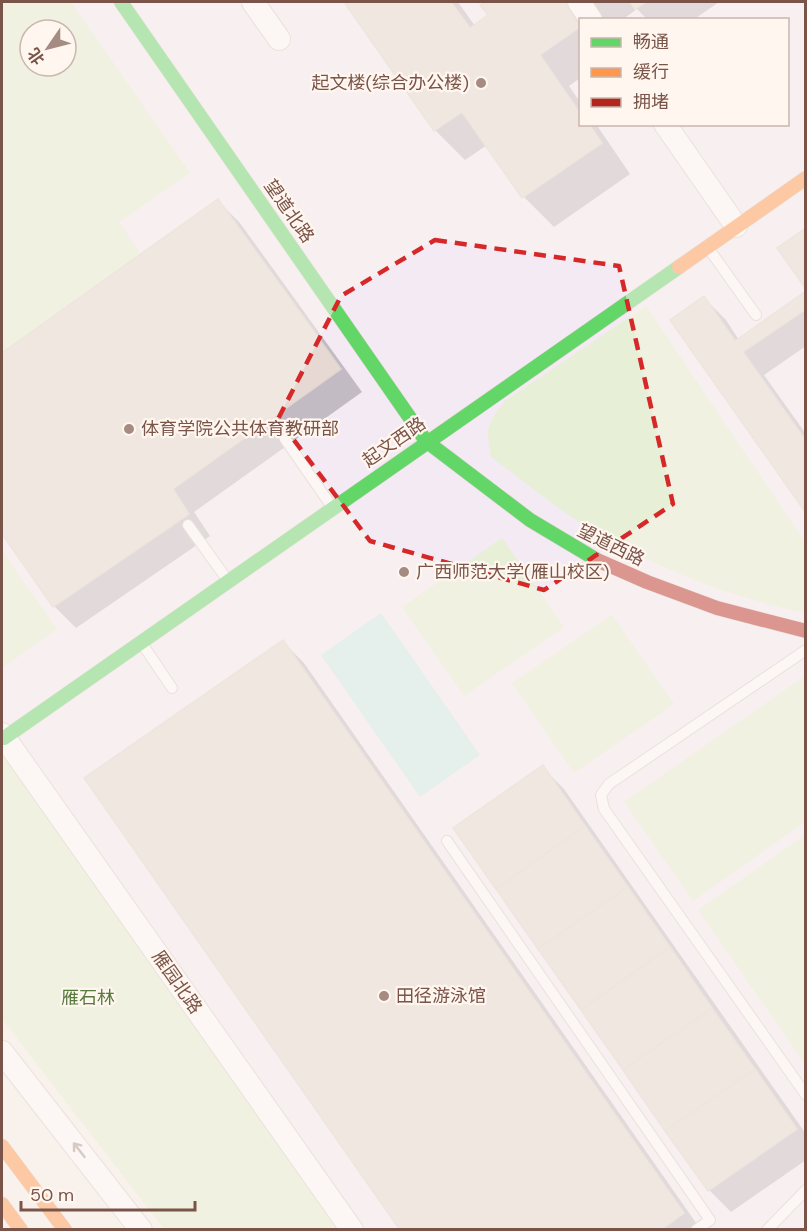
<svg xmlns="http://www.w3.org/2000/svg" width="807" height="1231" viewBox="0 0 807 1231" font-family="'DM Sans','Noto Sans SC',sans-serif">
  <style>
    .education { fill: #f4eaf4; fill-rule: evenodd }
    .green { fill: #e7efd6; fill-rule: evenodd }
    .water { fill: #ccebea }
    .shadow { fill: #0003 }
    .building { fill: #e6d9d3; stroke: #e2d4ce; stroke-width: 1.5 }
    .lines { fill: none; stroke-linecap: round; stroke-linejoin: round }
    .lane-casing { stroke: #d8cec8; stroke-width: 12 }
    .street-casing { stroke: #d8cec8; stroke-width: 24 }
    .fast-casing { stroke: #dacfca; stroke-width: 15 }
    .slow-casing { stroke: #dacfca; stroke-width: 15 }
    .jam-casing { stroke: #dacfca; stroke-width: 15 }
    .lane { stroke: #fefdfc; stroke-width: 10 }
    .street { stroke: #fefdfc; stroke-width: 22 }
    .fast { stroke: #63d668; stroke-width: 14 }
    .slow { stroke: #ff974d; stroke-width: 14 }
    .jam { stroke: #b3261e; stroke-width: 14 }
    .oneway { stroke: #af9891 }
    .marked { fill: none; stroke: #d62828; stroke-width: 4.5; stroke-dasharray: 12 8; stroke-linejoin: round }
    .poi-dot { fill: #a68b82; stroke: #fff7ef; stroke-width: 2 }
    .labels { text-anchor: middle; dominant-baseline: central; stroke-width: 4.5; stroke-linejoin: round; paint-order: stroke }
    .poi-label { font-size: 18px; fill: #7a5449; stroke: #fff7ef; text-anchor: start }
    .street-label { font-size: 18px; fill: #7a5449; stroke: #fff7ef }
    .park-label { font-size: 18px; fill: #577a3d; stroke: #fff7ef }
  </style>
  <rect width="100%" height="100%" fill="#f9f2ec"/>
  <!-- education -->
  <path class="education" d="M2 2H805V1229H164L2 1019ZM580 20H788V124H580ZM30 30H66V66H30Z"/>
  <!-- green -->
  <g class="green">
    <path d="M2 2H71L190 173 119 222 141 254 2 353ZM30 30H66V66H30Z"/>
    <path d="M646 306 805 542V613C729 597 651 566 584 525 552 505 522 479 491 457 486 429 486 424 505 401Z"/>
    <polygon points="502,538 564,627 464,696 402,607"/>
    <polygon points="2,551 57,629 2,668"/>
    <polygon points="612,615 674,704 574,773 512,683"/>
    <polygon points="805,676 805,822 693,901 624,802"/>
    <polygon points="2,734 352,1229 164,1229 2,1019"/>
    <polygon points="805,835 805,1064 698,910"/>
  </g>
  <!-- water -->
  <polygon class="water" points="381,613 480,755 420,797 321,655"/>
  <!-- shadow -->
  <g class="shadow">
    <polygon points="346,2 458,2 475,26 490,16 482,5 488,2 719,2 693,20 648,20 637,9 622,20 580,20 580,78 569,86 580,102 580,124 596,124 630,174 554,227 524,197 487,145 465,160 435,130"/>
    <polygon points="218,201 240,223 362,392 194,512 210,536 76,628 54,606 2,532 2,355"/>
    <polygon points="806,293 806,346 764,375 806,434 806,510 704,298 726,320 739,340"/>
    <polygon points="282,641 304,663 701,1230 402,1230"/>
    <polygon points="542,767 564,789 806,1134 806,1160 731,1212 709,1190 455,828"/>
  </g>
  <!-- building -->
  <g class="building">
    <polygon points="344,2 451,2 470,28 488,15 480,5 485,2 575,2 568,7 580,27 540,55 580,113 580,124 589,124 602,143 522,198 462,112 434,131"/>
    <polygon points="630,2 646,2 635,9"/>
    <polygon points="218,199 341,369 173,489 189,514 53,607 2,534 2,353"/>
    <polygon points="806,228 806,289 777,248"/>
    <polygon points="806,291 806,309 743,352 806,441 806,513 670,320 704,296 735,341"/>
    <polygon points="283,640 684,1213 661,1230 400,1230 84,778"/>
    <polygon points="543,765 585,826 496,889 453,828"/>
    <polygon points="585,826 628,887 538,949 496,889"/>
    <polygon points="628,887 670,947 581,1010 538,949"/>
    <polygon points="670,947 712,1008 623,1070 581,1010"/>
    <polygon points="712,1008 755,1069 665,1131 623,1070"/>
    <polygon points="755,1069 797,1129 708,1191 665,1131"/>
  </g>
  <g class="lines">
    <defs>
      <g id="lane">
        <polyline points="709,249 756,315"/>
        <polyline points="285,439 332,507"/>
        <polyline points="188,525 226,578"/>
        <polyline points="143,645 172,688"/>
        <polyline points="806,650 609,784 601,795 604,809 806,1095"/>
        <polyline points="447,841 710,1220 696,1230"/>
        <polyline points="767,1230 806,1190"/>
      </g>
      <g id="street">
        <polyline points="253,2 279,39"/>
        <polyline points="579,2 591,20"/>
        <polyline points="665,124 736,226"/>
        <polyline points="2,734 352,1230"/>
        <polyline points="2,1052 141,1230"/>
      </g>
      <g id="fast">
        <polyline points="121,2 426,441 530,520 597,560"/>
        <polyline points="4,738 679,267"/>
      </g>
      <g id="slow">
        <polyline points="679,267 806,178"/>
        <polyline points="2,1146 65,1230"/>
        <polyline points="2,1204 21,1230"/>
      </g>
      <polyline id="jam" points="597,560 647,582 717,608 806,631"/>
    </defs>
    <!-- lane casing -->
    <use href="#lane" class="lane-casing"/>
    <!-- street casing -->
    <use href="#street" class="street-casing"/>
    <!-- fast casing -->
    <use href="#fast" class="fast-casing"/>
    <!-- slow casing -->
    <use href="#slow" class="slow-casing"/>
    <!-- jam casing -->
    <use href="#jam" class="jam-casing"/>
    <!-- lane -->
    <use href="#lane" class="lane"/>
    <!-- street -->
    <use href="#street" class="street"/>
    <!-- fast -->
    <use href="#fast" class="fast"/>
    <!-- slow -->
    <use href="#slow" class="slow"/>
    <!-- jam -->
    <use href="#jam" class="jam"/>
  </g>
  <!-- one-way arrows -->
  <defs><path id="oneway-shaft" d="M-6 0H5M1.5-3L5.5 0L1.5 3" fill="none" stroke-width="1.6" stroke-linecap="round" stroke-linejoin="round" transform="scale(1.5)"/></defs>
  <use class="oneway" href="#oneway-shaft" transform="translate(79 1150) rotate(-128)"/>
  <!-- marked area -->
  <path d="M0 0H807V1231H0ZM435 240 619 266 673 504 544 590 370 541 278 419 341 296Z" fill="#f9f2ec" fill-opacity=".55" fill-rule="evenodd"/>
  <path class="marked" d="M435 240 619 266 673 504 544 590 370 541 278 419 341 296Z"/>
  <!-- markers -->
  <g class="poi-dot">
    <circle cx="481" cy="83" r="6"/>
    <circle cx="129" cy="429" r="6"/>
    <circle cx="404" cy="572" r="6"/>
    <circle cx="384" cy="996" r="6"/>
  </g>
  <g class="labels">
    <!-- poi labels -->
    <g class="poi-label">
      <text x="469" y="83" text-anchor="end">起文楼(综合办公楼)</text>
      <text x="141" y="429">体育学院公共体育教研部</text>
      <text x="416" y="572">广西师范大学(雁山校区)</text>
      <text x="396" y="996">田径游泳馆</text>
    </g>
    <!-- street labels -->
    <g class="street-label">
      <text transform="translate(289 211) rotate(55)">望道北路</text>
      <text transform="translate(394 442) rotate(-35)">起文西路</text>
      <text transform="translate(611 545) rotate(26)">望道西路</text>
      <text transform="translate(177 982) rotate(55)">雁园北路</text>
    </g>
    <!-- park labels -->
    <g class="park-label">
      <text x="88" y="998">雁石林</text>
    </g>
  </g>
  <!-- border -->
  <rect width="807" height="1231" fill="none" stroke="#7a5449" stroke-width="6"/>
  <!-- legend -->
  <rect x="579" y="18" width="210" height="108" fill="#fff7ef" stroke="#cab6ad" stroke-width="1.5"/>
  <rect x="591" y="38" width="30" height="9" fill="#63d668" stroke="#cab6ad" stroke-width="1.5"/>
  <text x="633" y="48" font-size="18" fill="#7a5449">畅通</text>
  <rect x="591" y="68" width="30" height="9" fill="#ff974d" stroke="#cab6ad" stroke-width="1.5"/>
  <text x="633" y="78" font-size="18" fill="#7a5449">缓行</text>
  <rect x="591" y="98" width="30" height="9" fill="#b3261e" stroke="#cab6ad" stroke-width="1.5"/>
  <text x="633" y="108" font-size="18" fill="#7a5449">拥堵</text>
  <!-- north arrow -->
  <g transform="translate(48 48) rotate(235)"><circle r="28" fill="#fff7ef" stroke="#cab6ad" stroke-width="1.5"/>
  <path d="M0-4.5L10 22L0 15L-10 22Z" fill="#a68b82"/>
  <text y="-9" font-size="16" font-weight="bold" text-anchor="middle" fill="#7a5449">北</text>
  </g>
  <!-- scale -->
  <path d="M21 1201v9h174v-9" fill="none" stroke="#7a5449" stroke-width="3"/>
  <text x="30" y="1201" font-size="18" fill="#7a5449" stroke="#fff7ef" stroke-width="4.5" paint-order="stroke">50 m</text>
</svg>
